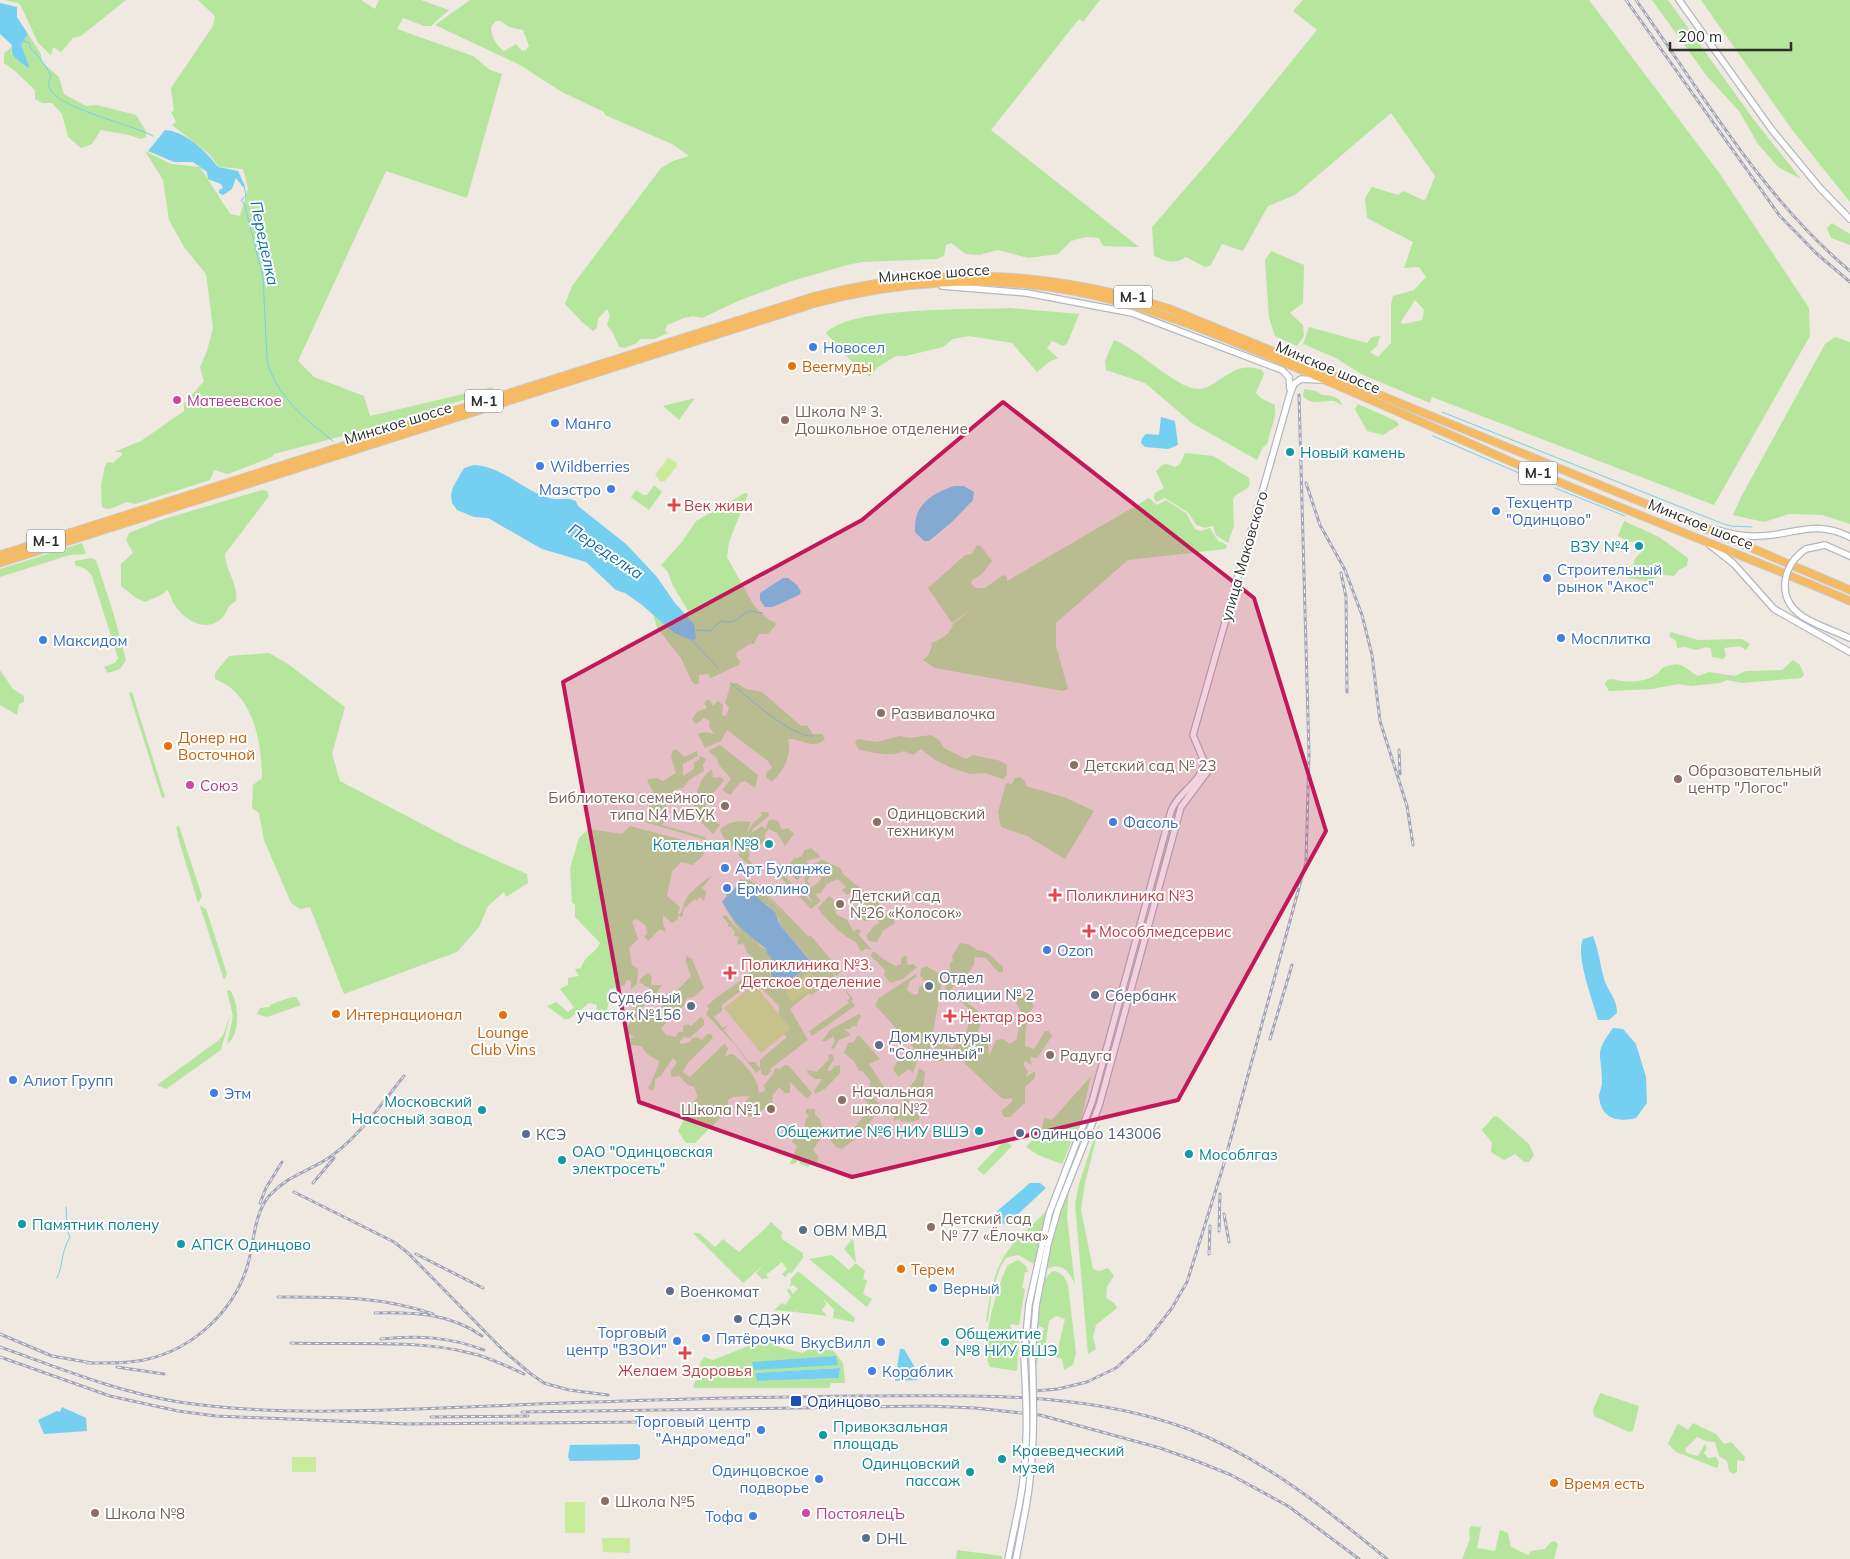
<svg xmlns="http://www.w3.org/2000/svg" width="1850" height="1559" viewBox="0 0 1850 1559" font-family="Mulish,sans-serif">
  <style>
    .green { fill: #b6e59e; fill-rule: evenodd }
    .pitch { fill: #c9ec9a }
    .water { fill: #75cff0 }
    .lines { fill: none; stroke-linecap: round; stroke-linejoin: round }
    .stream { stroke: #75cff0; stroke-width: 1 }
    .secondary-casing { stroke: #b4b7c1; stroke-width: 8 }
    .trunk-casing { stroke: #c9c9c9; stroke-width: 9 }
    .secondary { stroke: #fff; stroke-width: 5.5 }
    .trunk { stroke: #f8ba60; stroke-width: 7 }
    .rail-casing { stroke: #a3a6b8; stroke-width: 3 }
    .rail { stroke: #fff; stroke-width: 1; stroke-dasharray: 4; stroke-linecap: butt }
    .secondary-bridge-casing { stroke: #b4b7c1; stroke-width: 8; stroke-linecap: butt }
    .secondary-bridge { stroke: #fff; stroke-width: 5.5 }
    .marked { fill: #c2185b; fill-opacity: 0.2; stroke: #c2185b; stroke-width: 4; stroke-linejoin: round }
    .shop-dot { fill: #3f7fe0; stroke: #fff; stroke-width: 2 }
    .food-dot { fill: #e8710a; stroke: #fff; stroke-width: 2 }
    .hotel-dot { fill: #d1479c; stroke: #fff; stroke-width: 2 }
    .education-dot { fill: #8d6e63; stroke: #fff; stroke-width: 2 }
    .culture-dot { fill: #0f9aa8; stroke: #fff; stroke-width: 2 }
    .health-dot { fill: #e0444e; stroke: #fff; stroke-width: 2 }
    .service-dot { fill: #5c6f8a; stroke: #fff; stroke-width: 2 }
    .transit-dot { fill: #1a4fb4; stroke: #fff; stroke-width: 2 }
    .labels { text-anchor: middle; dominant-baseline: central; stroke-width: 4; stroke-linejoin: round; paint-order: stroke }
    .shield { fill: #fff; stroke: #6d6d6d; stroke-width: 1 }
    .shield-label { font-size: 14px; font-weight: bold; fill: #2e2e2e }
    .street-label { font-size: 15px; fill: #2e2e2e; stroke: #fff }
    .shop-label { font-size: 15px; fill: #366cbe; stroke: #fff; text-anchor: start }
    .food-label { font-size: 15px; fill: #c56008; stroke: #fff; text-anchor: start }
    .hotel-label { font-size: 15px; fill: #b23c85; stroke: #fff; text-anchor: start }
    .education-label { font-size: 15px; fill: #785e54; stroke: #fff; text-anchor: start }
    .culture-label { font-size: 15px; fill: #0d838f; stroke: #fff; text-anchor: start }
    .health-label { font-size: 15px; fill: #be3a42; stroke: #fff; text-anchor: start }
    .service-label { font-size: 15px; fill: #4e5e75; stroke: #fff; text-anchor: start }
    .transit-label { font-size: 15px; fill: #164399; stroke: #fff; text-anchor: start }
    .water-label { font-size: 16px; font-style: italic; fill: #0d6fa3; stroke: #fff }
  </style>
  <rect width="100%" height="100%" fill="#efe9e1"/>
  <!-- green -->
  <g class="green">
    <polygon points="5,0 126,0 81,36 73,38 61,52 53,47 51,55 38,43 21,6 18,3"/>
    <path d="M198 0H361L375 9 379 0H421L449 10 431 26H424L403 18 397 29 473 56 490 70 502 74 467 198 386 171 298 361 314 377 364 396 370 416 493 387 492 391 373 428 274 454 272 457 228 474 214 470 210 480 135 504 127 502C118 505 110 512 102 507L101 485 105 466 108 462 113 463 122 455 121 452H114L141 441 184 411V404L204 381 200 367 207 351 213 328 206 274 184 247 169 220 163 180 145 151 171 164 200 167 230 214 240 216 248 188 243 169 219 167 209 154 172 125 176 122 171 112 174 111 171 88 213 26 215 16Z"/>
    <path d="M470 0H1100L1083 22 1079 19 991 130 1139 247 1103 246 1099 238 1086 237 1071 241 1058 254 1028 258 998 250 979 255 966 254 951 243 946 245 944 256 937 259 862 262 847 265 792 281 738 301 702 318 693 316 684 318 667 325 665 330 668 333 654 339H640L637 343 624 348 619 347 613 333 607 325 610 315 607 309 598 319 597 328 593 331 582 322 565 304 572 286 661 168 673 161 689 156 672 144 605 115 604 112 562 92 520 65 435 25ZM496 21H501L509 27 523 30 529 46 526 50 522 51 516 44 504 51C497 47 491 36 491 27Z"/>
    <path d="M1303 0H1589L1720 174 1809 308 1810 336 1714 505 1432 397 1430 403 1361 374 1336 358 1303 344 1309 327 1367 343 1372 337 1380 336 1377 346 1370 352 1378 357 1391 343V304L1393 296 1414 290 1426 277 1419 267 1404 268 1413 242 1367 218 1365 198 1372 187 1398 195 1403 191 1423 200 1426 199 1435 176 1391 113 1295 195 1268 206 1243 251 1222 244 1211 265 1205 267 1186 257C1175 265 1166 261 1154 256L1152 227 1230 137 1317 30 1293 11ZM1415 300 1424 310 1422 320 1404 324 1400 323Z"/>
    <polygon points="1652,0 1668,0 1754,120 1801,179 1778,167 1758,144 1739,111 1706,75"/>
    <polygon points="1701,0 1850,0 1850,202 1793,131"/>
    <polygon points="28,34 41,54 42,62 59,77 64,94 86,106 97,105 136,115 146,131 146,137 141,139 129,135 101,130 92,144 81,148 68,137 62,114 52,103 43,103 35,99 35,90 15,71 4,63 4,53 11,48 11,53 27,68 21,45"/>
    <polygon points="1832,223 1850,234 1850,245 1831,238 1827,228"/>
    <polygon points="1271,251 1304,265 1303,303 1290,313 1303,325 1304,336 1297,346 1275,336 1269,318 1265,260"/>
    <path d="M1010 308 1079 314 1067 344 1063 346 1052 341 1047 348 1058 358 1049 362 1037 372 1012 343 969 336 953 339 943 347 906 356H896L878 367 869 377 865 371H860L826 333C851 306 971 310 1010 308Z"/>
    <polygon points="1835,337 1850,342 1850,524 1822,515 1789,514 1764,522 1733,515 1741,497 1825,344"/>
    <path d="M1114 340C1137 348 1177 389 1198 389 1220 388 1233 358 1262 370L1264 374 1256 393 1262 399 1275 405V416L1267 444 1263 447 1257 460 1192 423 1145 383 1106 370 1105 361Z"/>
    <path d="M1304 389 1316 391 1322 395C1329 395 1340 396 1342 405 1339 404 1337 402 1334 401 1325 399 1312 407 1303 396Z"/>
    <polygon points="695,398 679,420 663,406"/>
    <polygon points="1358,404 1396,421 1399,425 1383,435 1367,431 1355,409"/>
    <path d="M1185 453 1213 456 1249 478 1250 485C1246 492 1237 491 1233 499L1234 526 1228 543 1216 535 1213 526 1205 528 1196 525 1189 513 1165 498 1156 502 1154 498 1155 493 1164 488 1156 471 1162 465 1167 464 1175 467 1180 464Z"/>
    <polygon points="654,485 662,492 649,510 631,497 636,490 643,495 647,495"/>
    <path d="M262 490 267 491 269 496 225 554C225 570 239 585 236 601 225 607 228 613 221 619 205 633 184 620 174 604 171 599 171 594 167 590L163 594 145 602 136 598 121 586V564L133 553 126 540 129 533 161 520Z"/>
    <polygon points="745,493 748,494 729,542 727,557 754,606 769,620 775,622 776,625 768,634 759,634 754,644 750,644 737,652 736,656 740,661 739,665 711,678 708,674 699,675 699,683 695,685 691,680 681,658 657,628 653,614 674,633 694,641 694,624 685,615 691,616 672,584 668,572 661,565 682,542 696,521"/>
    <path d="M1149 498 1157 505 1166 500 1186 513 1195 529 1201 531 1210 528 1218 541 1227 545 1226 549 1128 560 1056 623V646L1068 689 1063 691 935 668 923 660 928 656 932 646 931 643C940 640 951 634 953 624L974 607 952 623 928 588 965 555 972 554 977 545 981 546 992 561 982 574 972 580 971 584 976 588H985L1003 575 1007 577V581Z"/>
    <polygon points="1624,521 1659,537 1688,558 1687,566 1679,570 1674,576 1663,575 1647,581 1628,578 1636,557 1644,550 1642,540 1629,542 1618,536"/>
    <polygon points="82,543 86,554 70,555 0,577 0,569"/>
    <polygon points="91,558 96,560 114,615 126,660 120,669 108,673 104,667 115,663 118,658 92,576 86,569 75,565 75,561"/>
    <polygon points="1671,632 1698,640 1742,639 1750,644 1746,650 1740,646 1724,648 1726,656 1723,659 1712,657 1711,649 1707,647 1696,650 1685,647 1677,648 1676,641 1669,636"/>
    <path d="M269 653 288 664 345 707 332 754 340 781 460 844 527 874 528 883 506 897 504 892 488 906 479 927 457 952 344 994 310 907 300 909 291 903 264 840 259 813 252 808 253 785 262 778C262 742 253 693 215 679V673L229 656Z"/>
    <path d="M1793 660 1800 665 1804 675 1801 678 1742 683 1727 680 1720 683 1691 686 1678 684 1652 689 1612 691H1609L1605 684 1607 680C1612 678 1617 681 1623 681 1636 683 1655 680 1662 668 1682 659 1683 668 1698 676L1709 672 1735 676 1746 671 1782 670Z"/>
    <polygon points="0,670 13,689 24,696 24,702 19,704 17,715 0,705"/>
    <path d="M731 683H737L746 689 762 692 801 726 807 725 813 734H822L825 739C813 751 801 738 788 739 792 754 784 771 772 782L766 777 767 772 772 768 768 761 727 730 721 741 705 748 698 734 705 732 714 734 709 726 710 721 704 718 696 724 692 719 697 712 707 708 704 703 707 700H710L713 706 718 701 723 705 722 715 726 716 729 708 725 703Z"/>
    <polygon points="132,692 165,797 162,798 129,693"/>
    <path d="M931 735 939 740 944 748 966 759 973 755 1001 761 1007 765V775L1003 779 985 773 970 774 952 768 935 760 921 749 913 755 904 751C889 758 875 752 859 750L855 743 858 739 877 742 899 736 909 738Z"/>
    <polygon points="720,745 758,775 755,788 745,781 740,783 730,795 722,790 731,779 719,765 717,758 708,751"/>
    <polygon points="673,750 677,750 684,757 697,751 698,756 683,764 683,776 694,769 694,762 699,760 700,756 706,759 703,765 704,771 689,780 684,787 671,793 676,803 670,806 665,792 662,797 646,803 645,801 654,793 647,781 649,779 657,778 663,781 676,773 671,757"/>
    <path d="M712 770 713 778 721 777 724 780C717 791 705 798 704 812L720 825 713 834 693 814C694 802 699 774 712 770Z"/>
    <polygon points="1020,777 1025,781 1026,786 1064,797 1094,811 1065,859 1027,836 1001,827 998,812 1006,783 1012,784 1015,778"/>
    <polygon points="661,800 667,802 666,808 655,811 660,815 660,820 665,822 662,825 705,837 706,840 644,822 643,820 659,824 655,822 655,817 648,807"/>
    <path d="M1176 804 1179 805 1102 1089 1091 1123 1045 1239C1058 1188 1084 1140 1099 1090 1128 995 1151 899 1176 804Z"/>
    <path d="M760 812H768L769 816 752 830 753 832 762 826 766 829 768 821 772 819 778 821 782 830 788 828 794 834 785 846 777 833 769 829 765 834V840L761 844 757 843 748 851 750 855 748 859 756 868 754 870 738 855 741 851 740 848 747 840 743 839 736 847C726 847 724 837 720 830 727 821 741 820 751 822L746 834 753 823 762 815Z"/>
    <polygon points="179,826 202,896 198,903 177,834 178,833 176,827"/>
    <path d="M630 826 698 844 707 849 701 858 692 865 681 862 672 872 667 896 680 907 678 914H680C683 910 683 904 686 899 689 893 705 879 712 876L702 888 706 892 704 901 700 897 697 901 695 899 684 909 682 917 678 916V919L672 923 663 915V924L666 931 659 930 648 941 644 936 647 934 646 926 637 919 632 921 638 939 629 948 632 965 638 969 637 984 631 989V981L627 980 624 986 610 989 607 994 609 1003 605 1015 596 1016 597 1005 589 1003 569 1019H564L547 1006 556 1002 568 1012 574 1007 560 989 568 985V978L579 976 575 969 581 968C584 956 596 953 600 943L575 917V905L572 902 570 868 579 838 588 829 622 834Z"/>
    <polygon points="811,848 821,857 806,861 810,866 822,860 840,868 844,875 879,903 880,913 883,911 893,918 895,923 883,931 877,942 869,941 866,936 874,926 880,922 876,919 865,921 861,918 865,913 870,914 874,908 864,904 858,912 854,912 848,904 854,898 856,901 853,905 857,907 860,903 851,892 847,895 842,890 846,887 838,879 827,884 821,893 815,894 821,901 811,909 778,875 780,872 813,903 806,891 819,882 822,876 826,877 830,875 825,867 814,871 807,881 810,884 807,887 804,879 809,868 797,880 786,869 795,857 797,859 800,856 802,857 804,850"/>
    <path d="M747 873 808 936H811L841 971 837 976 827 966 835 976 833 981 811 995 809 993 790 1009 808 1040 770 1069 772 1071 766 1076 761 1074V1069L756 1073 735 1045 706 1014 709 1008 707 1006C721 992 738 985 752 970L750 968 753 964 751 956 747 953 743 943 740 945 737 943 739 937 734 936 735 932 731 927H728V923L722 916 726 915 743 936 721 903 733 920 743 926 761 947 766 948 771 958 770 975 778 983C787 984 809 970 810 960L780 925 779 919 769 906 759 900 751 888 740 882 737 883 741 879 752 881 785 915ZM754 981 779 1006C779 1013 778 1022 780 1032L787 1037 760 1060V1068L755 1062H749L724 1030 729 1024 723 1028 714 1017 722 1011V1005Z"/>
    <path d="M829 896 833 899 836 914 847 920 854 932 856 929 861 930 859 935 872 950 866 949 861 952 856 942C846 939 823 917 818 908Z"/>
    <polygon points="200,906 206,909 227,974 224,980"/>
    <path d="M960 943 970 945 977 950C988 950 995 960 1003 967V972L999 973 986 958 975 957 974 965 967 975 962 976 947 995 945 992 946 977 949 973 950 963 953 961 952 956Z"/>
    <polygon points="872,952 875,952 883,959 896,966 901,964 901,959 906,955 908,965 913,964 917,967 903,979 890,983 884,975 885,970 871,956"/>
    <path d="M686 956 692 959 704 988 694 997 687 998 683 1007 661 1028 666 1035 676 1037 678 1032H683V1026L688 1024 691 1026 701 1017 704 1020V1025L690 1038 684 1037 679 1042 681 1044 690 1042 692 1038 696 1037 702 1040 707 1034H711L713 1038 687 1064 683 1072 690 1077 725 1043 728 1049 725 1056 733 1054C745 1064 759 1079 759 1093L765 1091 764 1085 773 1074 775 1068 780 1069 785 1065 789 1066 812 1093 808 1098 805 1097 790 1082V1093H785L779 1087 773 1095 772 1104 750 1117 743 1113 742 1106 750 1096 733 1097 728 1100V1110L695 1143H686L678 1131 683 1121 684 1110 698 1097 694 1087 688 1085 679 1076 671 1077V1071L677 1062 673 1058 661 1076 655 1079V1086L652 1091 648 1088C651 1083 659 1066 659 1061L647 1054 641 1046 631 1045V1038L635 1037 624 1031 630 1023 636 1007 633 998C637 992 646 995 651 989L639 982 641 978 648 973 652 977 651 985H662L653 998 641 1008V1010L647 1015 660 1008 691 976 686 962Z"/>
    <polygon points="926,966 943,976 930,1050 926,1061 875,1005 879,998 916,974 917,976 910,981 907,990 914,995 918,994 919,987 924,984 926,987 924,990 929,993 933,992 933,982 924,980 920,976 921,969"/>
    <polygon points="839,981 853,999 851,1001 855,1006 812,1036 809,1031 849,1003 847,1001 850,998"/>
    <path d="M230 990C239 1002 241 1035 227 1044L233 1016 227 991Z"/>
    <path d="M1016 991 1023 992 1034 1006 1027 1016 1029 1019 1026 1026 1025 1046 1034 1049 1045 1031H1049L1052 1036 1037 1058 1030 1057 1032 1065 1025 1061 1023 1064 1028 1072 1026 1077 1035 1071V1078L1025 1087V1103L1010 1117H1004L1001 1111 1012 1102V1098L1004 1099 1000 1097 954 1053 951 1052 946 1059 938 1062 934 1060 935 1046 938 1042 952 1048 957 1043H964C965 1031 971 1023 970 1010L959 1000 960 997 977 1010 982 1019 977 1035 988 1037 989 1056 996 1040 1003 1039 1010 1044 1017 1039 1021 1012 1014 999Z"/>
    <polygon points="292,997 296,997 301,1005 267,1017 257,1014 260,1008 269,1007 272,1004"/>
    <polygon points="231,1013 221,1050 166,1089 157,1085 219,1040 223,1035"/>
    <polygon points="859,1014 861,1016 857,1024 857,1027 853,1026 850,1029 844,1029 851,1035 839,1040 834,1049 831,1048 834,1043 834,1036 826,1041 822,1041 830,1030"/>
    <polygon points="857,1036 860,1036 880,1059 869,1064 884,1087 881,1094 870,1089 870,1080 862,1071 859,1071 853,1060 844,1053 848,1043 854,1042"/>
    <polygon points="907,1053 911,1053 917,1061 913,1073 909,1069 898,1077 893,1069 899,1059"/>
    <polygon points="832,1054 834,1059 827,1070 831,1071 834,1066 840,1065 840,1073 825,1089 815,1094 814,1091 822,1079 815,1079 808,1074 807,1070 817,1072 829,1059 828,1055"/>
    <polygon points="919,1068 925,1072 923,1093 920,1096 909,1087 916,1079"/>
    <polygon points="1091,1076 1081,1120 1062,1164 1038,1155 1026,1147 1042,1129 1044,1118 1052,1120"/>
    <polygon points="867,1089 880,1105 880,1109 858,1137 842,1149 836,1147 827,1136 822,1137 813,1150 818,1156 818,1162 814,1161 808,1167 800,1164 799,1160 794,1164 790,1164 797,1146 792,1142 794,1135 799,1135 803,1131 807,1139 814,1137 805,1128 805,1121 809,1116 806,1113 806,1109 815,1109 815,1115 820,1119 822,1127 839,1138 849,1135 862,1118 873,1110 860,1094"/>
    <polygon points="907,1096 910,1099 904,1112 907,1114 913,1111 920,1115 919,1120 908,1122 904,1121 902,1122 899,1119 894,1121 894,1117 901,1108 901,1104"/>
    <polygon points="1494,1116 1498,1117 1529,1144 1534,1155 1529,1162 1524,1162 1515,1154 1504,1160 1491,1152 1492,1143 1482,1130"/>
    <polygon points="1100,1124 1085,1183 1081,1210 1093,1269 1099,1271 1108,1268 1114,1276 1107,1286 1106,1298 1114,1303 1117,1308 1096,1325 1093,1337 1096,1349 1088,1354 1075,1204 1079,1184 1098,1126"/>
    <polygon points="1005,1140 1012,1146 984,1175 977,1169"/>
    <path d="M1069 1186 1067 1217 1075 1285C1070 1271 1060 1260 1045 1270L1057 1218Z"/>
    <path d="M1047 1210 1034 1264 1018 1255 1006 1258 1000 1268 992 1292 988 1320 986 1322C991 1287 994 1264 1019 1237 1028 1228 1038 1220 1047 1210Z"/>
    <path d="M771 1222 783 1233 781 1235 782 1239 803 1253V1258L791 1274 790 1272 785 1277 782 1274 787 1269 782 1262 766 1275 769 1278 762 1279 756 1273 766 1263 743 1283 693 1233H699L715 1247 723 1239 739 1252C750 1241 761 1234 771 1222Z"/>
    <polygon points="853,1238 856,1263 865,1271 863,1279 867,1280 863,1294 872,1299 867,1307 809,1259 832,1255 849,1270 856,1263 844,1249"/>
    <path d="M1018 1260 1026 1266 1028 1272H1025L1022 1288 1025 1289 1019 1325 1010 1324 1012 1334 1019 1337 1017 1371 990 1367C979 1349 997 1283 1008 1265Z"/>
    <path d="M1053 1271C1062 1272 1065 1277 1068 1285L1076 1353 1073 1365 1064 1370 1062 1359 1056 1357 1065 1319 1056 1316 1049 1321 1046 1342 1042 1346 1035 1369V1337L1042 1335 1044 1328 1036 1325C1039 1308 1038 1280 1053 1271Z"/>
    <polygon points="797,1272 799,1272 855,1318 854,1322 833,1318 834,1309 823,1299 826,1304 822,1310 827,1316 795,1312 799,1306 794,1312 774,1310 782,1303 785,1305 791,1297 787,1290 789,1288 793,1294 798,1289 793,1285 790,1287 791,1279"/>
    <path d="M776 1335 779 1347 803 1353 808 1349 833 1350 843 1363 845 1383H831L829 1388H693L695 1381 707 1376 712 1369 700 1371 699 1366 704 1357 713 1360ZM840 1368 839 1378 757 1381 755 1373Z"/>
    <polygon points="1600,1393 1639,1406 1633,1431 1629,1432 1594,1416 1593,1410"/>
    <polygon points="1693,1423 1716,1434 1724,1444 1731,1442 1745,1457 1744,1461 1737,1460 1737,1472 1733,1474 1729,1471 1727,1461 1719,1456 1715,1442 1706,1441 1697,1437 1685,1449 1687,1453 1698,1456 1705,1444 1707,1448 1704,1453 1708,1458 1716,1457 1719,1463 1717,1468 1676,1452 1668,1444 1677,1425 1679,1424 1688,1430"/>
    <polygon points="1471,1526 1481,1527 1477,1548 1495,1551 1500,1530 1508,1533 1511,1547 1528,1555 1531,1551 1545,1549 1551,1542 1555,1541 1558,1544 1554,1559 1462,1559 1470,1539 1469,1530"/>
    <polygon points="957,1550 1002,1556 1002,1559 956,1559"/>
  </g>
  <!-- pitch -->
  <g class="pitch">
    <polygon points="668,458 676,462 677,466 665,481 661,482 655,475"/>
    <polygon points="808,973 812,973 817,980 817,985 795,1001 791,1001 785,989"/>
    <polygon points="754,984 791,1029 761,1053 724,1008"/>
    <rect x="292" y="1457" width="24" height="15"/>
    <rect x="565" y="1502" width="20" height="31"/>
    <polygon points="602,1538 630,1538 630,1553 603,1552"/>
  </g>
  <!-- water -->
  <g class="water">
    <path d="M0 3 17 7V17L28 34 21 45 29 66 28 68C20 61 9 57 12 45L0 34Z"/>
    <path d="M165 130C185 131 207 152 218 167L238 171 245 186 243 187 236 178 232 189 223 195 219 193V190L223 188 221 184 208 179 207 172 193 162H174L148 151Z"/>
    <polygon points="1161,417 1175,421 1178,445 1168,449 1145,447 1141,443 1142,438 1146,434 1159,435"/>
    <path d="M474 465C504 467 522 490 549 498 558 501 567 496 576 501L578 506 626 544 657 577 675 603 694 624 696 638 693 641 674 633 642 605 625 593 616 590 586 562 542 549 488 518 474 517 457 510 452 503 451 495 453 487 464 468Z"/>
    <path d="M954 486H964L974 492 973 500 953 521 929 541H924L915 532C913 505 931 494 954 486Z"/>
    <polygon points="783,578 788,578 797,585 801,592 799,595 773,607 765,607 760,600 760,593"/>
    <path d="M740 882 748 884 760 900 775 912 780 925 811 962 810 966C797 974 784 989 771 977V958L767 953 766 948C762 947 736 924 733 919 729 914 726 908 722 902L727 896 725 893 726 891 730 894Z"/>
    <path d="M1593 936C1599 952 1600 964 1604 979 1608 992 1617 998 1617 1013L1609 1020H1598C1593 1001 1575 955 1583 939Z"/>
    <path d="M1613 1028 1623 1029 1636 1044 1646 1077 1647 1103 1636 1118C1618 1122 1602 1120 1599 1097 1599 1093 1602 1087 1602 1082 1602 1052 1593 1055 1613 1028Z"/>
    <polygon points="1030,1183 1040,1183 1046,1188 1016,1216 1000,1226 995,1225 995,1213"/>
    <polygon points="900,1349 904,1349 920,1376 917,1380 895,1381"/>
    <polygon points="836,1356 838,1365 754,1370 752,1362"/>
    <polygon points="840,1368 839,1378 757,1381 755,1373"/>
    <polygon points="62,1407 86,1418 87,1431 44,1434 38,1420 57,1411 60,1412"/>
    <polygon points="638,1444 640,1446 640,1458 637,1460 570,1461 568,1457 570,1445"/>
  </g>
  <g class="lines">
    <!-- stream -->
    <g class="stream">
      <path d="M24 41 29 43 31 49C37 53 47 68 51 75 50 80 47 84 50 89 60 109 131 124 153 136"/>
      <path d="M244 186 246 196 241 200 245 206 263 277 267 360C275 395 306 420 333 441"/>
      <polyline points="1442,412 1721,523 1731,526 1752,527"/>
      <polyline points="1433,436 1533,479"/>
      <polyline points="1555,488 1625,516"/>
      <path d="M696 630 710 631 721 621C735 625 738 617 749 611L763 613"/>
      <polyline points="693,641 718,668"/>
      <path d="M731 683C747 697 793 738 813 736"/>
      <path d="M57 1278C64 1263 60 1254 70 1237L67 1230 66 1207"/>
    </g>
    <defs>
      <g id="secondary">
        <polyline points="1679,0 1772,130 1820,188 1850,219"/>
        <polyline points="942,286 1027,293 1132,313 1282,370 1289,377 1290,389"/>
        <path d="M1713 529C1728 533 1743 537 1759 536 1794 535 1815 519 1850 537"/>
        <polyline points="1710,545 1734,564 1774,609 1850,652"/>
        <polyline points="1806,549 1825,545 1850,556"/>
        <polyline points="1826,628 1850,638"/>
        <polyline points="1032,1356 1036,1306 1048,1244 1058,1209 1099,1106 1181,807 1208,771 1193,735 1290,394 1294,384 1301,379 1320,380"/>
        <path d="M1024 1357 1029 1304 1049 1214 1092 1102 1171 811C1178 792 1200 784 1204 764"/>
        <polyline points="1008,1559 1019,1506"/>
        <polyline points="1016,1559 1026,1507"/>
      </g>
      <g id="trunk">
        <path d="M0 555 812 297C934 265 1050 270 1170 309L1700 526 1850 590"/>
        <path d="M0 563 816 303C899 281 989 275 1073 291 1142 304 1206 330 1271 357 1352 391 1433 427 1514 463 1625 511 1739 553 1850 601"/>
      </g>
    </defs>
    <!-- secondary casing -->
    <use href="#secondary" class="secondary-casing"/>
    <!-- trunk casing -->
    <use href="#trunk" class="trunk-casing"/>
    <!-- secondary -->
    <use href="#secondary" class="secondary"/>
    <!-- trunk -->
    <use href="#trunk" class="trunk"/>
    <defs>
      <g id="rail">
        <polyline points="1626,0 1779,215 1816,253 1850,282"/>
        <path d="M1636 0C1701 92 1763 198 1850 271"/>
        <polyline points="1306,483 1320,525 1345,570 1362,615 1372,655 1380,721 1407,806 1413,845"/>
        <polyline points="1341,573 1346,597 1347,692"/>
        <polyline points="1399,750 1400,774"/>
        <polyline points="1270,1039 1292,965"/>
        <polyline points="313,1183 334,1158"/>
        <polyline points="294,1192 394,1242 408,1253 505,1352 531,1374 544,1383 569,1390 608,1395"/>
        <polyline points="260,1203 266,1188 282,1162"/>
        <polyline points="1224,1214 1229,1242"/>
        <polyline points="1219,1231 1220,1194"/>
        <polyline points="416,1254 483,1288"/>
        <polyline points="1209,1254 1210,1226"/>
        <path d="M278 1297C333 1297 380 1296 433 1314"/>
        <path d="M375 1313C413 1312 450 1313 482 1336"/>
        <polyline points="0,1334 52,1356 92,1363"/>
        <path d="M381 1339C418 1335 450 1337 484 1350"/>
        <path d="M291 1343C347 1345 417 1339 470 1353 489 1357 506 1366 524 1374"/>
        <path d="M0 1347C59 1368 117 1392 179 1402 278 1417 390 1410 490 1406 613 1401 736 1397 859 1396 969 1396 1083 1390 1188 1429 1263 1458 1325 1508 1387 1559"/>
        <polyline points="0,1357 110,1396 178,1411 216,1416 407,1424 641,1422"/>
        <path d="M87 1363C106 1363 125 1364 144 1360 192 1350 234 1312 248 1264 254 1242 254 1214 269 1196 288 1175 308 1172 330 1157 360 1136 381 1104 404 1076"/>
        <polyline points="117,1367 164,1374"/>
        <polyline points="1034,1391 1058,1389 1087,1382 1116,1368 1147,1340 1172,1308 1187,1282 1223,1167 1306,862 1309,754 1299,395"/>
        <polyline points="522,1412 927,1406 975,1408 1040,1415 1160,1448 1199,1462 1231,1475 1288,1506 1359,1559"/>
        <polyline points="431,1417 528,1416"/>
      </g>
    </defs>
    <!-- rail casing -->
    <use href="#rail" class="rail-casing"/>
    <!-- rail -->
    <use href="#rail" class="rail"/>
    <defs>
      <g id="secondary-bridge">
        <path d="M1806 549C1784 564 1776 594 1798 613 1806 620 1817 624 1826 628"/>
        <path d="M1019 1506C1029 1456 1027 1407 1024 1357"/>
        <path d="M1026 1507C1035 1456 1034 1408 1032 1356"/>
      </g>
    </defs>
    <!-- secondary-bridge casing -->
    <use href="#secondary-bridge" class="secondary-bridge-casing"/>
    <!-- secondary-bridge -->
    <use href="#secondary-bridge" class="secondary-bridge"/>
  </g>
  <!-- marked area -->
  <path class="marked" d="M1003 402 1254 598 1326 831 1178 1100 852 1177 639 1102 563 682 862 520Z"/>
  <!-- markers -->
  <g class="shop-dot">
    <circle cx="813" cy="347" r="5"/>
    <circle cx="555" cy="423" r="5"/>
    <circle cx="540" cy="466" r="5"/>
    <circle cx="611" cy="489" r="5"/>
    <circle cx="1496" cy="511" r="5"/>
    <circle cx="1547" cy="578" r="5"/>
    <circle cx="1561" cy="638" r="5"/>
    <circle cx="43" cy="640" r="5"/>
    <circle cx="1113" cy="822" r="5"/>
    <circle cx="725" cy="868" r="5"/>
    <circle cx="727" cy="888" r="5"/>
    <circle cx="1047" cy="950" r="5"/>
    <circle cx="13" cy="1080" r="5"/>
    <circle cx="214" cy="1093" r="5"/>
    <circle cx="933" cy="1288" r="5"/>
    <circle cx="706" cy="1338" r="5"/>
    <circle cx="677" cy="1341" r="5"/>
    <circle cx="881" cy="1342" r="5"/>
    <circle cx="872" cy="1371" r="5"/>
    <circle cx="761" cy="1430" r="5"/>
    <circle cx="819" cy="1479" r="5"/>
    <circle cx="753" cy="1516" r="5"/>
  </g>
  <g class="food-dot">
    <circle cx="792" cy="366" r="5"/>
    <circle cx="168" cy="746" r="5"/>
    <circle cx="336" cy="1014" r="5"/>
    <circle cx="503" cy="1015" r="5"/>
    <circle cx="901" cy="1269" r="5"/>
    <circle cx="1554" cy="1483" r="5"/>
  </g>
  <g class="hotel-dot">
    <circle cx="177" cy="400" r="5"/>
    <circle cx="190" cy="785" r="5"/>
    <circle cx="806" cy="1513" r="5"/>
  </g>
  <g class="education-dot">
    <circle cx="785" cy="420" r="5"/>
    <circle cx="881" cy="713" r="5"/>
    <circle cx="1074" cy="765" r="5"/>
    <circle cx="1678" cy="779" r="5"/>
    <circle cx="725" cy="806" r="5"/>
    <circle cx="877" cy="822" r="5"/>
    <circle cx="840" cy="904" r="5"/>
    <circle cx="1050" cy="1055" r="5"/>
    <circle cx="842" cy="1100" r="5"/>
    <circle cx="771" cy="1109" r="5"/>
    <circle cx="931" cy="1227" r="5"/>
    <circle cx="605" cy="1501" r="5"/>
    <circle cx="95" cy="1513" r="5"/>
  </g>
  <g class="culture-dot">
    <circle cx="1290" cy="452" r="5"/>
    <circle cx="1639" cy="546" r="5"/>
    <circle cx="769" cy="844" r="5"/>
    <circle cx="482" cy="1110" r="5"/>
    <circle cx="979" cy="1131" r="5"/>
    <circle cx="1189" cy="1154" r="5"/>
    <circle cx="562" cy="1160" r="5"/>
    <circle cx="22" cy="1224" r="5"/>
    <circle cx="181" cy="1244" r="5"/>
    <circle cx="945" cy="1342" r="5"/>
    <circle cx="823" cy="1435" r="5"/>
    <circle cx="1002" cy="1459" r="5"/>
    <circle cx="970" cy="1472" r="5"/>
  </g>
  <g class="health-dot">
    <path d="M671.5 497.5h5v5h5v5h-5v5h-5v-5h-5v-5h5z"/>
    <path d="M1052.5 887.5h5v5h5v5h-5v5h-5v-5h-5v-5h5z"/>
    <path d="M1086.5 923.5h5v5h5v5h-5v5h-5v-5h-5v-5h5z"/>
    <path d="M727.5 965.5h5v5h5v5h-5v5h-5v-5h-5v-5h5z"/>
    <path d="M947.5 1008.5h5v5h5v5h-5v5h-5v-5h-5v-5h5z"/>
    <path d="M682.5 1345.5h5v5h5v5h-5v5h-5v-5h-5v-5h5z"/>
  </g>
  <g class="service-dot">
    <circle cx="929" cy="986" r="5"/>
    <circle cx="1095" cy="995" r="5"/>
    <circle cx="691" cy="1006" r="5"/>
    <circle cx="879" cy="1045" r="5"/>
    <circle cx="1020" cy="1133" r="5"/>
    <circle cx="526" cy="1134" r="5"/>
    <circle cx="803" cy="1230" r="5"/>
    <circle cx="670" cy="1291" r="5"/>
    <circle cx="738" cy="1319" r="5"/>
    <circle cx="866" cy="1538" r="5"/>
  </g>
  <rect class="transit-dot" x="790" y="1395" width="12" height="12" rx="2.5"/>
  <g class="labels">
    <!-- shield labels -->
    <g class="shield">
      <rect x="1114" y="285.5" width="38" height="23" rx="4"/>
      <rect x="465" y="389.5" width="38" height="23" rx="4"/>
      <rect x="1519" y="461.5" width="38" height="23" rx="4"/>
      <rect x="27" y="529.5" width="38" height="23" rx="4"/>
    </g>
    <g class="shield-label">
      <text x="1133" y="297">М-1</text>
      <text x="484" y="401">М-1</text>
      <text x="1538" y="473">М-1</text>
      <text x="46" y="541">М-1</text>
    </g>
    <!-- street labels -->
    <g class="street-label">
      <text transform="translate(934 273) rotate(-4)">Минское шоссе</text>
      <text transform="translate(1328 367) rotate(23)">Минское шоссе</text>
      <text transform="translate(398 423) rotate(-17)">Минское шоссе</text>
      <text transform="translate(1701 524) rotate(22)">Минское шоссе</text>
      <text transform="translate(1244 556) rotate(-74)">улица Маковского</text>
    </g>
    <!-- shop labels -->
    <g class="shop-label">
      <text x="823" y="347">Новосел</text>
      <text x="565" y="423">Манго</text>
      <text x="550" y="466">Wildberries</text>
      <text x="601" y="489" text-anchor="end">Маэстро</text>
      <text x="1506" y="502">Техцентр<tspan x="1506" dy="17">"Одинцово"</tspan></text>
      <text x="1557" y="569">Строительный<tspan x="1557" dy="17">рынок "Акос"</tspan></text>
      <text x="1571" y="638">Мосплитка</text>
      <text x="53" y="640">Максидом</text>
      <text x="1123" y="822">Фасоль</text>
      <text x="735" y="868">Арт Буланже</text>
      <text x="737" y="888">Ермолино</text>
      <text x="1057" y="950">Ozon</text>
      <text x="23" y="1080">Алиот Групп</text>
      <text x="224" y="1093">Этм</text>
      <text x="943" y="1288">Верный</text>
      <text x="667" y="1332" text-anchor="end">Торговый<tspan x="667" dy="17">центр "ВЗОИ"</tspan></text>
      <text x="716" y="1338">Пятёрочка</text>
      <text x="871" y="1342" text-anchor="end">ВкусВилл</text>
      <text x="882" y="1371">Кораблик</text>
      <text x="751" y="1421" text-anchor="end">Торговый центр<tspan x="751" dy="17">"Андромеда"</tspan></text>
      <text x="809" y="1470" text-anchor="end">Одинцовское<tspan x="809" dy="17">подворье</tspan></text>
      <text x="743" y="1516" text-anchor="end">Тофа</text>
    </g>
    <!-- food labels -->
    <g class="food-label">
      <text x="802" y="366">Beerмуды</text>
      <text x="178" y="737">Донер на<tspan x="178" dy="17">Восточной</tspan></text>
      <text x="346" y="1014">Интернационал</text>
      <text x="503" y="1032" text-anchor="middle">Lounge<tspan x="503" dy="17">Club Vins</tspan></text>
      <text x="911" y="1269">Терем</text>
      <text x="1564" y="1483">Время есть</text>
    </g>
    <!-- hotel labels -->
    <g class="hotel-label">
      <text x="187" y="400">Матвеевское</text>
      <text x="200" y="785">Союз</text>
      <text x="816" y="1513">ПостоялецЪ</text>
    </g>
    <!-- education labels -->
    <g class="education-label">
      <text x="795" y="411">Школа № 3.<tspan x="795" dy="17">Дошкольное отделение</tspan></text>
      <text x="891" y="713">Развивалочка</text>
      <text x="1084" y="765">Детский сад № 23</text>
      <text x="1688" y="770">Образовательный<tspan x="1688" dy="17">центр "Логос"</tspan></text>
      <text x="715" y="797" text-anchor="end">Библиотека семейного<tspan x="715" dy="17">типа N4 МБУК</tspan></text>
      <text x="887" y="813">Одинцовский<tspan x="887" dy="17">техникум</tspan></text>
      <text x="850" y="895">Детский сад<tspan x="850" dy="17">№26 «Колосок»</tspan></text>
      <text x="1060" y="1055">Радуга</text>
      <text x="852" y="1091">Начальная<tspan x="852" dy="17">школа №2</tspan></text>
      <text x="761" y="1109" text-anchor="end">Школа №1</text>
      <text x="941" y="1218">Детский сад<tspan x="941" dy="17">№ 77 «Ёлочка»</tspan></text>
      <text x="615" y="1501">Школа №5</text>
      <text x="105" y="1513">Школа №8</text>
    </g>
    <!-- culture labels -->
    <g class="culture-label">
      <text x="1300" y="452">Новый камень</text>
      <text x="1629" y="546" text-anchor="end">ВЗУ №4</text>
      <text x="759" y="844" text-anchor="end">Котельная №8</text>
      <text x="472" y="1101" text-anchor="end">Московский<tspan x="472" dy="17">Насосный завод</tspan></text>
      <text x="969" y="1131" text-anchor="end">Общежитие №6 НИУ ВШЭ</text>
      <text x="572" y="1151">ОАО "Одинцовская<tspan x="572" dy="17">электросеть"</tspan></text>
      <text x="1199" y="1154">Мособлгаз</text>
      <text x="32" y="1224">Памятник полену</text>
      <text x="191" y="1244">АПСК Одинцово</text>
      <text x="955" y="1333">Общежитие<tspan x="955" dy="17">№8 НИУ ВШЭ</tspan></text>
      <text x="833" y="1426">Привокзальная<tspan x="833" dy="17">площадь</tspan></text>
      <text x="1012" y="1450">Краеведческий<tspan x="1012" dy="17">музей</tspan></text>
      <text x="960" y="1463" text-anchor="end">Одинцовский<tspan x="960" dy="17">пассаж</tspan></text>
    </g>
    <!-- health labels -->
    <g class="health-label">
      <text x="684" y="505">Век живи</text>
      <text x="1066" y="895">Поликлиника №3</text>
      <text x="1099" y="931">Мособлмедсервис</text>
      <text x="741" y="964">Поликлиника №3.<tspan x="741" dy="17">Детское отделение</tspan></text>
      <text x="960" y="1016">Нектар роз</text>
      <text x="685" y="1370" text-anchor="middle">Желаем Здоровья</text>
    </g>
    <!-- service labels -->
    <g class="service-label">
      <text x="939" y="977">Отдел<tspan x="939" dy="17">полиции № 2</tspan></text>
      <text x="1105" y="995">Сбербанк</text>
      <text x="681" y="997" text-anchor="end">Судебный<tspan x="681" dy="17">участок №156</tspan></text>
      <text x="889" y="1036">Дом культуры<tspan x="889" dy="17">"Солнечный"</tspan></text>
      <text x="1030" y="1133">Одинцово 143006</text>
      <text x="536" y="1134">КСЭ</text>
      <text x="813" y="1230">ОВМ МВД</text>
      <text x="680" y="1291">Военкомат</text>
      <text x="748" y="1319">СДЭК</text>
      <text x="876" y="1538">DHL</text>
    </g>
    <!-- transit labels -->
    <g class="transit-label">
      <text x="807" y="1401">Одинцово</text>
    </g>
    <!-- water labels -->
    <g class="water-label">
      <text transform="translate(265 243) rotate(78)">Переделка</text>
      <text transform="translate(606 551) rotate(34)">Переделка</text>
    </g>
  </g>
  <!-- scale -->
  <path d="M1670 42v8h121v-8" fill="none" stroke="#2e2e2e" stroke-width="2.5"/>
  <text x="1678" y="42" font-size="15" fill="#2e2e2e" stroke="#ffffff" stroke-width="4" paint-order="stroke">200 m</text>
</svg>
